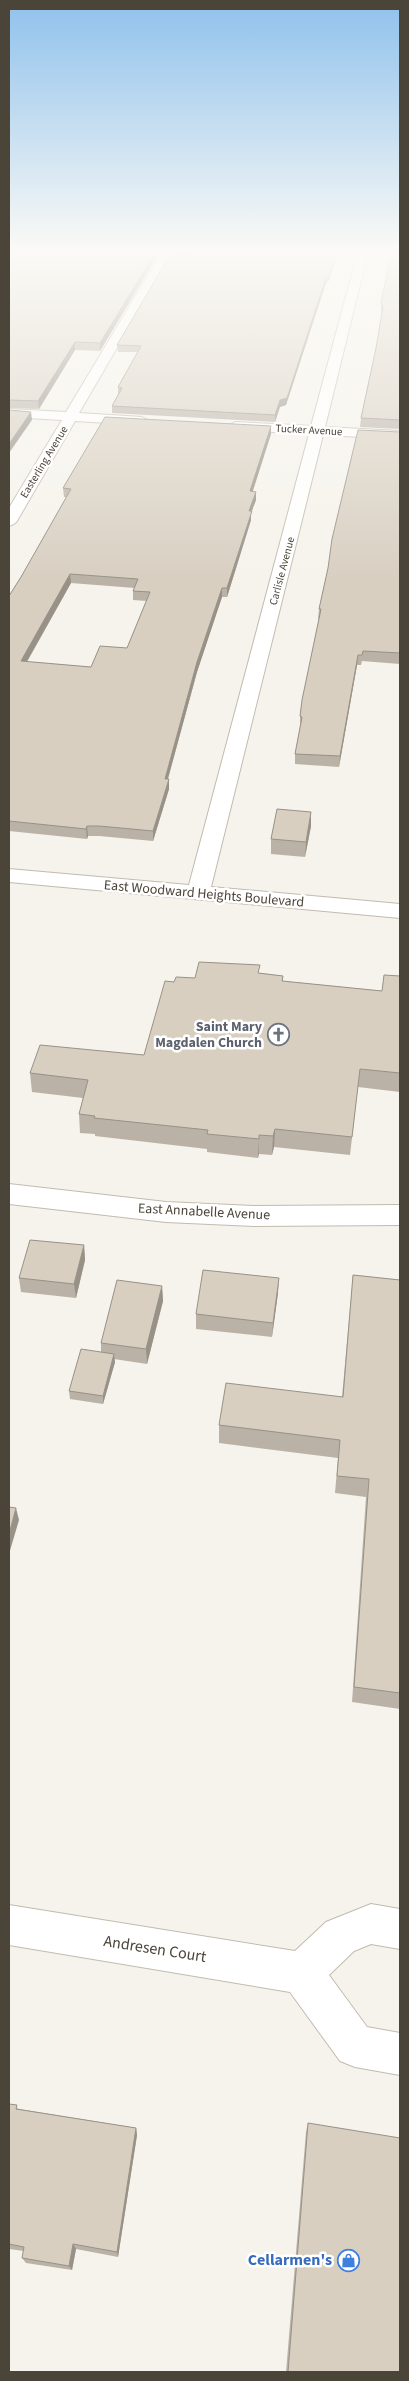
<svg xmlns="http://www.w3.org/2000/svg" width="409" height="2381" viewBox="0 0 409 2381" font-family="'Source Sans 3',sans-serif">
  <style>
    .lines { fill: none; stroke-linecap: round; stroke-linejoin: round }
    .minor-casing { stroke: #c2bbae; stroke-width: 2 }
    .minor { fill: #fff; fill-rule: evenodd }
    .wall { fill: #bab2a6; fill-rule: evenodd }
    .shaded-wall { fill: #979187 }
    .building { fill: #d8cfc1; stroke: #979187; fill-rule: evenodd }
    .labels { text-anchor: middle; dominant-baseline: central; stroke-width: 5; stroke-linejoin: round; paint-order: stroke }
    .far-street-label { font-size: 11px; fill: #4b4439; stroke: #fff }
    .street-label { font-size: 14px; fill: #4b4439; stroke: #fff }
    .worship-label { font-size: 14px; font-weight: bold; fill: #5b616d; stroke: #fff; text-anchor: end }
    .near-street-label { font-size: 16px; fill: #4b4439; stroke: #fff }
    .near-shop-label { font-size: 16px; font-weight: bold; fill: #366cbe; stroke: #fff; text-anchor: end }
  </style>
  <rect width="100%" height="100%" fill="#f6f3ec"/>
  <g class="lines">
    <defs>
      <g id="minor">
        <polygon points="124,248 175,248 79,413 142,417 149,421 142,425 75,421 17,521 14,524 9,526 9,508 62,420 9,417 9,409 66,412 162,252 129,251"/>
        <polygon points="359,248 369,248 325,427 400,431 400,439 323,435 211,887 400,904 400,918 9,882 9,869 189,885 309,434 235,430 228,426 235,422 311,426"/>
        <polygon points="9,1184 166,1202 254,1206 400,1205 400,1225 254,1226 166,1222 9,1204"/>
        <polygon points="371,1904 400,1909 400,1949 371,1944 354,1951 329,1975 367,2027 400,2033 400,2075 355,2067 340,2061 290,1992 9,1945 9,1905 295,1951 326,1922"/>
      </g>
    </defs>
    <!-- minor casing -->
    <use href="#minor" class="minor-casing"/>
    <!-- minor -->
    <use href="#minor" class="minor"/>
  </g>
  <!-- wall -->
  <g class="wall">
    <polygon points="9,248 156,258 100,351 75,350 39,409 9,408"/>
    <polygon points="339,248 328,283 326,283 286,405 280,407 275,422 112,413 112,406 118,394 118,387 138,352 118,352 117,345 188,254"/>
    <polygon points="400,248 400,430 400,429 360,427 361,418 376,348 382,314 381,311 381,303"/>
    <path d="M271 426V434L252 491 256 500 251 513V520L227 597H222L197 672 168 779 169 789 153 841 99 836H88L87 839 9 831V596L21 577 66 497H64L63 488ZM71 583 135 588 133 591V600L147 601 127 648 91 667 27 662Z"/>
    <polygon points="400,432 400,664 362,661 361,665 357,665 339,767 295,764 295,754 300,727 300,716 319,619 318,619 319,609"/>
    <polygon points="311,826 305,857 271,854 271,839"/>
    <polygon points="260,973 283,976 283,981 382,991 400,976 400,1092 358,1087 350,1155 274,1147 272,1155 259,1154 258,1158 207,1152 207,1149 95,1136 95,1134 80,1133 79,1114 83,1098 32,1092 30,1073 144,1055 174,982 195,978"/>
    <polygon points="84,1245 85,1260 76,1298 21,1292 19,1278"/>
    <polygon points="353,1275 400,1280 400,1709 352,1702 366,1497 335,1493 338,1458 219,1443 219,1425 342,1397"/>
    <polygon points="162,1286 163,1301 147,1364 114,1359 115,1362 103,1404 70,1399 69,1391 101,1352 101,1343"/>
    <polygon points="278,1293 272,1337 196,1329 196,1314"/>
    <polygon points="9,2104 19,2109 136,2128 137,2135 118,2257 76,2249 72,2270 26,2263 22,2258 24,2251 9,2249"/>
    <polygon points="308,2123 400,2372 286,2372 306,2132"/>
  </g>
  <!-- shaded-wall -->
  <g class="shaded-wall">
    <polygon points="338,248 339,248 328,283 329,277"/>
    <polygon points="156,251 156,258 100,351 100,343"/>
    <polygon points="326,277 326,283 286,405 280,407 275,422 275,415"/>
    <polygon points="75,342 75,350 39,409 38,401"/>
    <polygon points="31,412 32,420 9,453 9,444"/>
    <polygon points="271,426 271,434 250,500 250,491"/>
    <polygon points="256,492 256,500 251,513 251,520 227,597 227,588 249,511"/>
    <polygon points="70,574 71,583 22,670 21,661"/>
    <polygon points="222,588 222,597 197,672 165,789 165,779 197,662"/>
    <polygon points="358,655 357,665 339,767 340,756"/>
    <polygon points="169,779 169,789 153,841 153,831"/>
    <polygon points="311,812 311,826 305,857 306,842"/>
    <polygon points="87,826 88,836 87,839 86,829"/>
    <polygon points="275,1129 274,1147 272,1155 273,1136"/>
    <polygon points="259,1135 259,1154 258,1158 259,1139"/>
    <polygon points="84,1245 85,1260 76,1298 74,1284"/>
    <polygon points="279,1278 278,1293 272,1337 273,1323"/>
    <polygon points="162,1286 163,1301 147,1364 146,1349"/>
    <polygon points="114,1354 115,1362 103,1404 103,1396"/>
    <polygon points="16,1508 19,1520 9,1554 9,1534"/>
    <polygon points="136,2128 137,2135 118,2257 117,2252"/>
    <polygon points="73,2244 76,2249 72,2270 69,2266"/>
  </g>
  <!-- building -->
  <g class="building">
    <polygon points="9,248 74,248 156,251 100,343 75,342 38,401 9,400"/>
    <polygon points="192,248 338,248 329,277 326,277 287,398 280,400 275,415 112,406 122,388 118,387 141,346 117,345 171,253 188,254"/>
    <polygon points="392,248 400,248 400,420 361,418 376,348 383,307 381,303"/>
    <polygon points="9,410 31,412 9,444"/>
    <path d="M105 417 271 426 250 491 256 492 249 511H252L227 588H222L197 662 165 779H169L153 831 99 826H87L86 829 9 821V596L21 577 71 489 63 488ZM70 574 138 579 133 591 150 592 127 648 100 646 91 667 21 661Z"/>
    <polygon points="358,430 400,432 400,653 363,651 362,655 358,655 340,756 295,754 302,717 300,716 302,700 321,609 319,609 328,568 332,539"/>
    <polygon points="277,809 311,812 306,842 271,839"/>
    <polygon points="199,962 260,965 258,973 283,976 282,981 382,991 384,975 400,976 400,1073 360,1069 352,1137 275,1129 273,1136 259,1135 259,1139 207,1134 208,1130 94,1118 95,1116 79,1114 88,1080 30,1073 40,1045 144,1055 165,981 174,982 176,977 195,978"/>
    <polygon points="30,1240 84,1245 74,1284 19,1278"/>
    <polygon points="203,1270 279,1278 273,1323 196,1314"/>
    <polygon points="353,1275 400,1280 400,1693 354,1687 369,1479 337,1476 340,1440 219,1425 226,1383 343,1397"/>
    <polygon points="117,1280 162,1286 146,1349 101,1343"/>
    <polygon points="81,1349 114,1354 103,1396 69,1391"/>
    <polygon points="9,1507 16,1508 9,1534"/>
    <polygon points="9,2104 17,2105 16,2109 136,2128 117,2252 73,2244 69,2266 22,2258 24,2247 9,2244"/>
    <polygon points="308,2123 400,2138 400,2372 288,2372"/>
  </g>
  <!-- sky -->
  <linearGradient id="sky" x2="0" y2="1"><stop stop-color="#8fc1ec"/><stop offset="0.43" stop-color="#fbfaf6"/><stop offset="1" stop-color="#fbfaf6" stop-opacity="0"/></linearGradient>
  <rect width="409" height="581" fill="url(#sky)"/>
  <!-- icons -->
  <defs>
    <symbol id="church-ring" viewBox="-11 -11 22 22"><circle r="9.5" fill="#fff" stroke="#6b7280" stroke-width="1.5"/><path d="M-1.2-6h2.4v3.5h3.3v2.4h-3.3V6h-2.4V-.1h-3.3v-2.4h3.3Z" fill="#6b7280"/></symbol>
    <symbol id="shop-ring" viewBox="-11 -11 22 22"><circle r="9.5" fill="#fff" stroke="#3f7fe0" stroke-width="1.5"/><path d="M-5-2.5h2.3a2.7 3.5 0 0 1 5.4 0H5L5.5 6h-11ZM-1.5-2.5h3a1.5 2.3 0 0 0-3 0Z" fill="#3f7fe0"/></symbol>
  </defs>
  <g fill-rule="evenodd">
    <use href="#church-ring" x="266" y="1022" width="25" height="25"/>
    <use href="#shop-ring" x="336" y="2248" width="25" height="25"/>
  </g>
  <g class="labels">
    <!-- far-street labels -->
    <g class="far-street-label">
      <text transform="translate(309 430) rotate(3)">Tucker Avenue</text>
      <text transform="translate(44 462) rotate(-59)">Easterling Avenue</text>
      <text transform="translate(282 571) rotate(-75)">Carlisle Avenue</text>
    </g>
    <!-- street labels -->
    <g class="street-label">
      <text transform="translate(204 894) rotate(5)">East Woodward Heights Boulevard</text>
      <text transform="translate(204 1212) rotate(3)">East Annabelle Avenue</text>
    </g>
    <!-- worship labels -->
    <g class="worship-label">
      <text x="262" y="1027">Saint Mary<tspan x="262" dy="16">Magdalen Church</tspan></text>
    </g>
    <!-- near-street labels -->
    <g class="near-street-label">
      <text transform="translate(155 1949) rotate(9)">Andresen Court</text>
    </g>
    <!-- near-shop labels -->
    <g class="near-shop-label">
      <text x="332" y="2260">Cellarmen's</text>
    </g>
  </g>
  <!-- border -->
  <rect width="409" height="2381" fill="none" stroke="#4b4439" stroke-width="20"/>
</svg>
